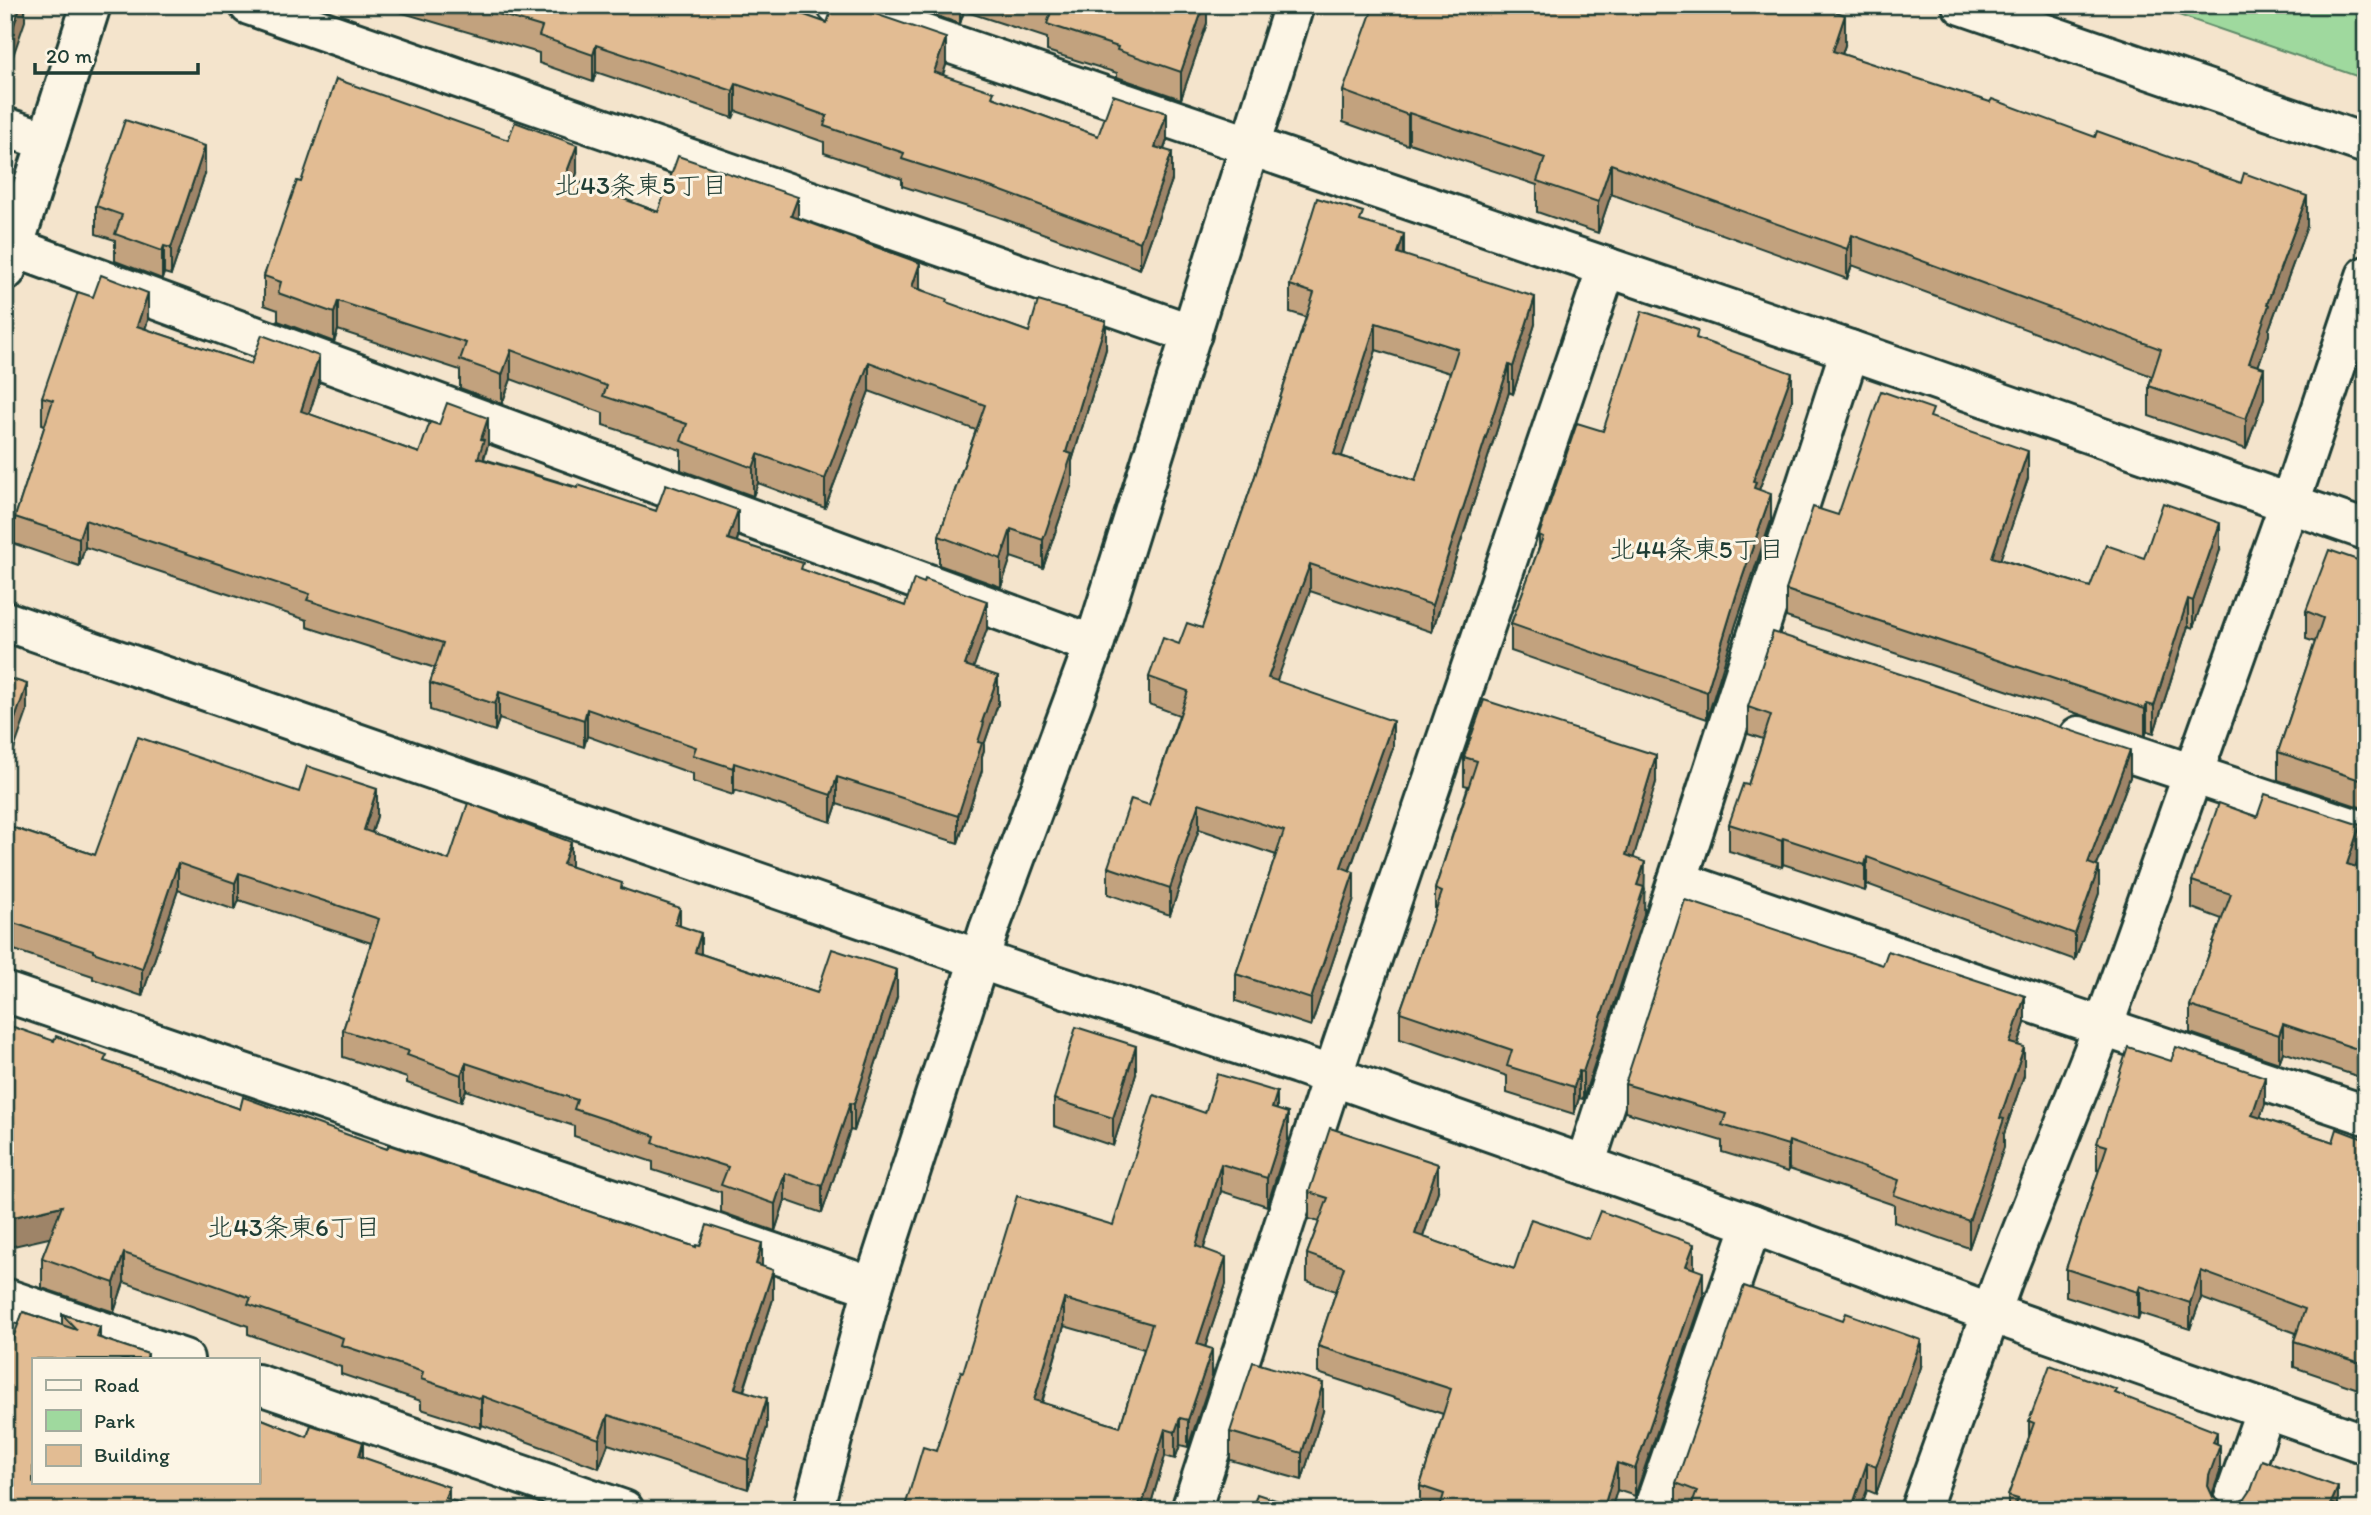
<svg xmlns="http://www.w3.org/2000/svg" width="2371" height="1515" viewBox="0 0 2371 1515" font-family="Itim,'Klee One',sans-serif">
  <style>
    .green { fill: #9fd99e; stroke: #5f8b69; stroke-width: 2 }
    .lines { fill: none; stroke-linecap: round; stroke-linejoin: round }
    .minor-casing { stroke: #1f3d34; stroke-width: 44 }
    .minor { stroke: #fcf5e5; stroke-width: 38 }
    .wall { fill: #c2a27e; stroke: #1f3d34; stroke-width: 2; fill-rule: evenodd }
    .shaded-wall { fill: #9e8467; stroke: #1f3d34; stroke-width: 2 }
    .building { fill: #e2bc93; stroke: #1f3d34; stroke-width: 2; fill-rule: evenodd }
    .labels { text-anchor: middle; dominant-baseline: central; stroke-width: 6; stroke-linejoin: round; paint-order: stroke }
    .neighbourhood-label { font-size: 26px; fill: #1f3d34; stroke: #fcf5e5 }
  </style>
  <rect width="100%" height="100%" fill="#f4e4cc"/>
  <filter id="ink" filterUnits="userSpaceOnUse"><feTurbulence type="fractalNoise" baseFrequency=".0143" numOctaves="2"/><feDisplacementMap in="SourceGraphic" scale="14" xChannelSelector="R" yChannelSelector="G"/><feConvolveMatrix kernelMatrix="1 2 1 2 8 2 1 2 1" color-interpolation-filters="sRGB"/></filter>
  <g filter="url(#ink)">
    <!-- green -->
    <polygon class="green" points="2159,5 2366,5 2366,76 2362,78 2158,8"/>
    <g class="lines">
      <defs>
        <g id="minor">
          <polyline points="249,5 1192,334"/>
          <polyline points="837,5 1850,350 2366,530"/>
          <polyline points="1962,5 2366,144"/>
          <polyline points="5,127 47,141"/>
          <polyline points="13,247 1094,645"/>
          <polyline points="6,270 91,5"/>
          <polyline points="5,621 1022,974 1298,1064 1752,1224 1991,1313 2366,1444"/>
          <polyline points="2079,736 2366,832"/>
          <polyline points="1678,881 2062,1013 2366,1115"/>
          <polyline points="5,992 873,1287"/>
          <polyline points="1585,1165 1850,350"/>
          <polyline points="5,1298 184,1359"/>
          <polyline points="257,1384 624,1510"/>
          <polyline points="813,1510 873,1287 989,929 1094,645 1294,5"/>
          <polyline points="1191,1510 1341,1050 1607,267"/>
          <polyline points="1653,1510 1752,1224"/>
          <polyline points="1920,1510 2002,1282 2103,1027 2299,476 2366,276"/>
          <polyline points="2230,1510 2266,1409"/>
        </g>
      </defs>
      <!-- minor casing -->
      <use href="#minor" class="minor-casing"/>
      <!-- minor -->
      <use href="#minor" class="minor"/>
    </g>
    <!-- wall -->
    <g class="wall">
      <polygon points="376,5 776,5 946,65 943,75 994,98 1098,136 1167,140 1164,150 1172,180 1140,269 996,216 902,186 902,179 824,153 824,142 736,111 733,118 596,72 593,82 539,63 539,53"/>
      <polygon points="906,5 1207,5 1207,23 1181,99 1117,77 1117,73 1047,51 1047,38 964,11 960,24"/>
      <polygon points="1692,7 1845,45 1842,54 2307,226 2269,329 2269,335 2258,366 2264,398 2246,449 2149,416 2149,386 2152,376 1852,265 1847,279 1611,194 1598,233 1537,212 1537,185 1409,143 1408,145 1343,122 1343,91 1395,9"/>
      <polygon points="508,140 577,173 574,180 658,212 798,219 920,289 947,303 1029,332 1106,349 1072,461 1072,483 1043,568 1011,557 1001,587 939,565 939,536 976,430 869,391 825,508 758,483 753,496 681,470 681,450 603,425 603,413 511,379 502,404 460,388 460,370 338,330 334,342 278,321 278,310 264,305 264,276 301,182"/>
      <polygon points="205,174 171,275 164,273 162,279 115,261 115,240 96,234 96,206"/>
      <path d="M1363 222 1404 255 1535 324 1513 394 1509 392 1432 632 1310 591 1276 681 1393 748 1350 870 1354 898 1311 1026 1236 1001V974L1276 855 1199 829 1170 915 1108 894V867L1149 805 1179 715 1149 704V677L1179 644 1202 628 1255 476 1306 317 1290 312V285ZM1376 350 1450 373 1415 481 1341 456Z"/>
      <polygon points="93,297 148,320 145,329 251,364 319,383 309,414 419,453 488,445 484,459 656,511 738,537 737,542 803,570 905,606 987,629 973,668 998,704 984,745 984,750 982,756 982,770 958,843 837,804 831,822 734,790 733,795 693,782 693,774 587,736 584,747 499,719 495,731 430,710 430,683 435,668 307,627 307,620 85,547 79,566 15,544 15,517 45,425 42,424 42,397"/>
      <polygon points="1698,339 1792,400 1759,490 1771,521 1736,624 1707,719 1511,651 1511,624 1539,548 1539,535 1603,431"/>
      <polygon points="1933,418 2028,478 2000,559 2090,587 2144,558 2220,550 2193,628 2188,626 2154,733 2147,731 2145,736 1786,617 1786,590 1838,515"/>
      <polygon points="2366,563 2366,809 2278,780 2278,752 2315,642 2306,639 2306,611"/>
      <polygon points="1748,707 2130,777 2097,866 2099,893 2075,960 1867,884 1865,891 1783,864 1782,867 1729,851 1729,824 1748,785 1763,739 1748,734"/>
      <polygon points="1464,757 1656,782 1633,858 1645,889 1644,894 1644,914 1583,1099 1579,1098 1574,1114 1507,1093 1507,1076 1400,1039 1400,1012 1435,912 1435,889 1468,786 1464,785"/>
      <polygon points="299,792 377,816 372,833 449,860 571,867 622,888 680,926 701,954 817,993 897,997 854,1131 850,1130 822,1213 785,1200 775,1231 721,1212 721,1192 653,1170 653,1162 574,1136 574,1126 466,1090 461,1102 407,1083 407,1078 343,1057 343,1030 371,943 239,900 235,910 178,890 142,996 93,979 93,976 5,947 5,825 95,855"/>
      <polygon points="2360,853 2356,867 2366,870 2366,1079 2283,1052 2279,1063 2190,1033 2190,1006 2222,919 2192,908 2192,881"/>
      <polygon points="2025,1023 2018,1045 2024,1075 2004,1134 2004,1147 1969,1248 1894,1222 1894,1205 1789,1169 1788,1172 1722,1152 1722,1141 1625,1112 1625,1084"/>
      <polygon points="107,1062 240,1109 387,1149 696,1247 762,1266 773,1299 744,1391 767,1427 748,1489 608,1444 599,1468 482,1425 481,1428 421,1409 421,1401 341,1374 341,1367 248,1334 248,1326 124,1282 114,1312 42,1288 42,1258 50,1238"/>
      <polygon points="1136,1074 1113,1146 1054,1126 1054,1099"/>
      <polygon points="2265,1104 2260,1118 2333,1142 2366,1140 2366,1376 2361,1390 2294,1367 2294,1341 2296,1333 2201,1298 2190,1329 2140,1313 2138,1319 2066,1296 2066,1269 2099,1170 2097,1170 2097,1143"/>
      <path d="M1277 1109 1288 1141 1267 1206 1221 1191 1204 1248 1226 1284 1205 1347 1212 1376 1188 1447 1180 1445 1175 1459 1165 1456 1149 1510H904L936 1451 963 1372 1113 1225 1205 1113ZM1064 1326 1144 1349 1120 1427 1042 1403Z"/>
      <polygon points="1438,1191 1423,1237 1514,1269 1589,1239 1694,1268 1703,1298 1635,1496 1617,1490 1611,1510 1420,1510 1420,1486 1443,1414 1318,1373 1318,1346 1336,1291 1307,1281 1307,1254 1319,1222 1309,1219 1309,1192"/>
      <polygon points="23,1312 62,1325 62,1314 100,1327 100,1338 148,1354 148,1359 33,1359 33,1482 257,1482 257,1417 307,1437 311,1425 363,1442 363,1458 449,1487 449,1500 478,1510 5,1510 5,1359"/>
      <polygon points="1921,1367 1876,1494 1867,1490 1860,1510 1676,1510 1676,1483"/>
      <polygon points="2117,1394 2217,1444 2220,1472 2212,1495 2222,1503 2233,1504 2338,1505 2349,1510 2008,1510 2008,1496 2029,1438 2029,1421"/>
      <polygon points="1323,1411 1302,1480 1230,1460 1230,1432"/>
    </g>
    <!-- shaded-wall -->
    <g class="shaded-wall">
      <polygon points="21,5 25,5 25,21 13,56 5,58 5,31"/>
      <polygon points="960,5 964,5 964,11 960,24"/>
      <polygon points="1204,5 1207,5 1207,23 1181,99 1181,72"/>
      <polygon points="1845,15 1845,45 1833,81 1833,51"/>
      <polygon points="946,38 946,65 934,99 934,72"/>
      <polygon points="596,45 596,72 593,82 593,55"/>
      <polygon points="736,84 736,111 733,118 733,91"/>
      <polygon points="1167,113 1167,140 1155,174 1155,147"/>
      <polygon points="1409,113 1409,143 1408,145 1408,115"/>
      <polygon points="577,145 577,173 565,205 565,177"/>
      <polygon points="205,146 205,174 171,275 171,248"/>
      <polygon points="1172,152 1172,180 1140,269 1140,242"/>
      <polygon points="1611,164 1611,194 1598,233 1598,202"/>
      <polygon points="2307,196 2307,226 2269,329 2269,335 2249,393 2249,363 2267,304"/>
      <polygon points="798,197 798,225 791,216"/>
      <polygon points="1404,234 1404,260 1398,253"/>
      <polygon points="1852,235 1852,265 1847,279 1847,249"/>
      <polygon points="164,246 164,273 162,279 162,251"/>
      <polygon points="920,263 920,292 912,287"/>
      <polygon points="148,293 148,320 137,353 137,326"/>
      <polygon points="1535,297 1535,324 1513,394 1513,367"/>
      <polygon points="338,301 338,330 334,342 334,313"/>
      <polygon points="1106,321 1106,349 1072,461 1072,483 1043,568 1043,540 1066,452"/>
      <polygon points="1376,323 1376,350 1334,481 1334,454"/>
      <polygon points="511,350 511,379 502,404 502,375"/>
      <polygon points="319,356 319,383 301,439 301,411"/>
      <polygon points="869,362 869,391 825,508 825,479"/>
      <polygon points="1509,365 1509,392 1432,632 1432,605"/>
      <polygon points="2264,368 2264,398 2246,449 2246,419"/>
      <polygon points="1792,373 1792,400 1756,498 1753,481"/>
      <polygon points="488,418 488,445 484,456 484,467 478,458 481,439"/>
      <polygon points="2028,451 2028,478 1992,584 1992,557"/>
      <polygon points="758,454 758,483 753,496 753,468"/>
      <polygon points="1771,494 1771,521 1736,624 1707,719 1707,692 1736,596"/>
      <polygon points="738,510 738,537 728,566 728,539"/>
      <polygon points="85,520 85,547 79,566 79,538"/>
      <polygon points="2220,523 2220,550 2193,628 2193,601"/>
      <polygon points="1011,529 1011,557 1001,587 1001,559"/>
      <polygon points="1310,564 1310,591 1268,705 1268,678"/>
      <polygon points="2188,599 2188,626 2154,733 2154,706"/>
      <polygon points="987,601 987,629 965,692 965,665"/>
      <polygon points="998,676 998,704 984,745 984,750 982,756 982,770 958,843 958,816 982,722"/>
      <polygon points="27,684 27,712 5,775 5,748"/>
      <polygon points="499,692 499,719 495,731 495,704"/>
      <polygon points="2147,704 2147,731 2145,736 2145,709"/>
      <polygon points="587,709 587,736 584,747 584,720"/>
      <polygon points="1393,721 1393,748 1341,894 1341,867"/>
      <polygon points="2130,750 2130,777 2088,889 2088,863"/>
      <polygon points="1656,755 1656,782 1626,883 1626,855"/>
      <polygon points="734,763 734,790 733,795 733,768"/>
      <polygon points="837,777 837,804 831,822 831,795"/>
      <polygon points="377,789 377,816 364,857 364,830"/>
      <polygon points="1199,803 1199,829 1170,915 1170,888"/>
      <polygon points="2360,825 2360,853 2347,891 2347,864"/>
      <polygon points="1783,838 1783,864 1782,867 1782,841"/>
      <polygon points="571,842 571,869 563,864"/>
      <polygon points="1867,857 1867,884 1865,891 1865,865"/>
      <polygon points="1645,862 1644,914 1583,1099 1583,1072 1637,885"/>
      <polygon points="178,863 178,890 142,996 142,969"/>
      <polygon points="2099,867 2099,893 2075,960 2075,934"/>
      <polygon points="1354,872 1354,898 1311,1026 1311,999"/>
      <polygon points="239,873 239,900 235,910 235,883"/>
      <polygon points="680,908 680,935 675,924"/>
      <polygon points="701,933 701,960 695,952"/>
      <polygon points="897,970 897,997 854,1131 854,1104"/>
      <polygon points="2025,996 2025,1023 2010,1070 2010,1043"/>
      <polygon points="2283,1024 2283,1052 2279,1063 2279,1035"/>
      <polygon points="1136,1046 1136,1074 1113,1146 1113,1118"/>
      <polygon points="2024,1047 2024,1075 2004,1134 2004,1147 1969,1248 1969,1221 2000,1118"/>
      <polygon points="466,1063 466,1090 461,1102 461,1075"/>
      <polygon points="1579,1071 1579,1098 1574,1114 1574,1087"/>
      <polygon points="2265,1077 2265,1104 2252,1142 2252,1115"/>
      <polygon points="1277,1092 1277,1120 1272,1108"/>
      <polygon points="850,1103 850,1130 822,1213 822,1186"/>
      <polygon points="1288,1113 1288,1141 1267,1206 1267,1178"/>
      <polygon points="1789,1141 1789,1169 1788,1172 1788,1145"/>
      <polygon points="1221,1164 1221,1191 1196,1273 1196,1246"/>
      <polygon points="1438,1164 1438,1191 1415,1261 1415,1234"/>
      <polygon points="785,1173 785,1200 775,1231 775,1204"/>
      <polygon points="62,1206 62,1235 5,1248 5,1219"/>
      <polygon points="762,1243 762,1272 756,1264"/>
      <polygon points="1694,1244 1694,1271 1686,1266"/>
      <polygon points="124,1253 124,1282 114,1312 114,1283"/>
      <polygon points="1226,1257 1226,1284 1197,1371 1197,1344"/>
      <polygon points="773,1270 773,1299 735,1417 735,1388"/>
      <polygon points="2201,1271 2201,1298 2190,1329 2190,1303"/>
      <polygon points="1703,1272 1703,1298 1635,1496 1635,1469"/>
      <polygon points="2140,1286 2140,1313 2138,1319 2138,1292"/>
      <polygon points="1064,1299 1064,1326 1034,1428 1034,1400"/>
      <polygon points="1921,1340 1921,1367 1876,1494 1876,1467"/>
      <polygon points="1212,1349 1212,1376 1188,1447 1188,1420"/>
      <polygon points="2366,1350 2366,1376 2361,1390 2361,1363"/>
      <polygon points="1323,1383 1323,1411 1302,1480 1302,1453"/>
      <polygon points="482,1396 482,1425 481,1428 481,1399"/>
      <polygon points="767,1398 767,1427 748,1489 748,1460"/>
      <polygon points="608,1415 608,1444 599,1468 599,1439"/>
      <polygon points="1180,1418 1180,1445 1175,1459 1175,1432"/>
      <polygon points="1165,1429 1165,1456 1149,1510 1143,1510 1143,1502"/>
      <polygon points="2217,1432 2217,1453 2220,1445 2220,1472 2209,1503 2208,1486 2213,1442"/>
      <polygon points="363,1442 363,1469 359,1456"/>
      <polygon points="1617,1463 1617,1490 1611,1510 1603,1510"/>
      <polygon points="1867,1463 1867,1490 1860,1510 1851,1510"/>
      <polygon points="449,1487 449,1510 445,1498"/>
      <polygon points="2338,1487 2338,1510 2331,1503"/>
    </g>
    <!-- building -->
    <g class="building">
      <polygon points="5,5 21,5 13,28 5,31"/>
      <polygon points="468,5 776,5 827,23 833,5 849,5 946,38 934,72 994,92 992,97 1098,136 1113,95 1167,113 1155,147 1172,152 1140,242 996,189 902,159 904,153 824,126 827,116 736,84 733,91 596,45 593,55 539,36 542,27"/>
      <polygon points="1031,5 1204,5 1181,72 1117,50 1118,47 1047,24 1051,12"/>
      <polygon points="1374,5 1383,5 1395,9 1397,5 1686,5 1692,7 1693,5 1818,5 1845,15 1833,51 1990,102 1992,99 2095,137 2097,131 2241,183 2244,173 2307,196 2267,304 2269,305 2249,363 2264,368 2246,419 2149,386 2161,349 1852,235 1847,249 1611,164 1598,202 1537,181 1545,158 1409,113 1408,115 1343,91"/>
      <polygon points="336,79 508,140 515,122 577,145 565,177 658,212 678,156 798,197 791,216 920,263 912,287 947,299 946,302 1029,332 1038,301 1106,321 1066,452 1072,454 1043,540 1011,529 1001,559 939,536 985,405 869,362 825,479 758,454 753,468 681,441 687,424 603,396 607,386 511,350 502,375 460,360 466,343 338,301 334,313 278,293 281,282 264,276 297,181 301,182"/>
      <polygon points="125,120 205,146 171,248 164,246 162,251 115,234 122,215 96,206"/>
      <path d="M1317 198 1363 212 1360 221 1404 234 1398 253 1535 297 1513 367 1509 365 1432 605 1310 564 1268 678 1393 721 1341 867 1354 872 1311 999 1236 974 1284 831 1199 803 1170 888 1108 867 1131 799 1149 805 1188 691 1149 677 1163 638 1179 644 1187 623 1202 628 1255 476 1314 293 1290 285ZM1376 323 1458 349 1415 481 1334 454Z"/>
      <polygon points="101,275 148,293 137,326 251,364 262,335 319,356 301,411 419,453 430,422 439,425 447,403 488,418 481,439 484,440 478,458 577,488 578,485 656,511 666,484 738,510 728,539 803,563 801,569 905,606 914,579 924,583 925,579 987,601 965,665 998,676 982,722 984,723 978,742 982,743 958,816 837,777 831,795 734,763 733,768 693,755 696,747 587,709 584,720 499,692 495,704 430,683 443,643 307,600 310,594 85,520 79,538 15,517 53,400 42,397 78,292 93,297"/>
      <polygon points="1642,311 1698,330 1696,338 1792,373 1753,481 1756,482 1754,488 1771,494 1736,596 1707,692 1511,624 1543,537 1539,535 1577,423 1603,431"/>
      <polygon points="1881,391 1933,409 1930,417 2028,451 1992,557 2090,587 2106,545 2144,558 2163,503 2220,523 2193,601 2188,599 2154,706 2147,704 2145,709 1786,590 1813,507 1838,515"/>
      <polygon points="2329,550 2366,563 2366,782 2278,752 2323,618 2306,611"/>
      <polygon points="1773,632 2130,750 2088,863 2099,867 2075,934 1867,857 1865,865 1783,838 1782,841 1729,824 1743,784 1748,785 1771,715 1748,707"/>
      <polygon points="5,677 27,684 5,748"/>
      <polygon points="1484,700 1656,755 1626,855 1645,862 1637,885 1644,887 1583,1072 1579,1071 1574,1087 1507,1066 1512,1050 1400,1012 1442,892 1435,889 1477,761 1464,757"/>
      <polygon points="138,737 299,792 307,766 377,789 364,830 449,860 468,803 571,842 563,864 622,883 621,888 680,908 675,924 701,933 695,952 817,993 832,949 897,970 854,1104 850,1103 822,1186 785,1173 775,1204 721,1185 728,1167 653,1143 655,1136 574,1109 577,1100 466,1063 461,1075 407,1055 409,1051 343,1030 379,919 239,873 235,883 178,863 142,969 93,952 93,950 5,920 5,825 95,855"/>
      <polygon points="2265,794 2360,825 2347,864 2366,870 2366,1052 2283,1024 2279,1035 2190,1006 2231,894 2192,881 2219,803 2257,817"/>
      <polygon points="1685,900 1883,965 1888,951 2025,996 2010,1043 2024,1047 2000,1118 2004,1119 1969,1221 1894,1195 1899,1180 1789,1141 1788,1145 1722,1125 1726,1114 1625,1084"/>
      <polygon points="5,1024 54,1041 56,1036 107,1055 104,1061 240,1109 243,1097 387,1149 389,1145 696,1247 696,1245 700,1246 707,1225 762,1243 756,1264 773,1270 735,1388 767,1398 748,1460 608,1415 599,1439 482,1396 481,1399 421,1379 423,1372 341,1345 343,1338 248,1304 251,1298 124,1253 114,1283 42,1258 62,1206 5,1219"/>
      <polygon points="1076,1027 1136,1046 1113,1118 1054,1099"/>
      <polygon points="2128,1047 2171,1061 2176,1047 2265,1077 2252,1115 2333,1142 2337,1129 2366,1140 2366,1350 2361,1363 2294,1341 2305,1309 2201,1271 2190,1303 2140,1286 2138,1292 2066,1269 2107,1146 2097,1143"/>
      <path d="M1217 1074 1277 1092 1272 1108 1288 1113 1267 1178 1221 1164 1196 1246 1226 1257 1197 1344 1212 1349 1188 1420 1180 1418 1175 1432 1165 1429 1143 1502 1140 1501 1138 1510H904L923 1447 936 1451 961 1371 963 1372 1017 1196 1113 1225 1154 1095 1205 1113ZM1064 1299 1152 1324 1120 1427 1034 1400Z"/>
      <polygon points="1330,1128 1438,1164 1415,1234 1514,1269 1531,1219 1589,1239 1600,1211 1694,1244 1686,1266 1703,1272 1635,1469 1617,1463 1603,1510 1439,1510 1444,1494 1420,1486 1451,1389 1318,1346 1344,1267 1307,1254 1328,1198 1309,1192"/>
      <polygon points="1744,1286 1843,1320 1846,1313 1921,1340 1876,1467 1867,1463 1851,1510 1690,1510 1697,1491 1676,1483"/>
      <polygon points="23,1312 77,1330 62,1314 100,1327 97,1337 148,1354 146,1359 33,1359 33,1482 257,1482 257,1417 307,1437 311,1425 363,1442 359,1456 449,1487 445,1498 478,1510 5,1510 5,1359"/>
      <polygon points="1253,1362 1323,1383 1302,1453 1230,1432"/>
      <polygon points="2050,1365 2117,1390 2115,1393 2217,1432 2213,1442 2220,1445 2209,1476 2208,1486 2213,1497 2222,1503 2233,1504 2245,1499 2251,1490 2262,1460 2338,1487 2331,1503 2349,1510 2014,1510 2018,1499 2008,1496 2034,1423 2029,1421"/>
      <polygon points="1257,1494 1306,1510 1252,1510"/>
    </g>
  </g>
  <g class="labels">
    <!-- neighbourhood labels -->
    <g class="neighbourhood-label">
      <text x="641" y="185">北43条東5丁目</text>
      <text x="1697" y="549">北44条東5丁目</text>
      <text x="294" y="1227">北43条東6丁目</text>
    </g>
  </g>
  <!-- margin -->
  <rect width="2371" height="1515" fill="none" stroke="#fcf5e5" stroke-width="28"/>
  <rect x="14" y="14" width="2343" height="1487" fill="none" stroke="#1f3d34" stroke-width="2.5" filter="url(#ink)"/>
  <!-- legend -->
  <rect x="32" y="1358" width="228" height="126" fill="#fcf5e5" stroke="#a4ab9e" stroke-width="2"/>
  <rect x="46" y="1380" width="35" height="10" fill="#fcf5e5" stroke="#a4ab9e" stroke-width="2"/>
  <text x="94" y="1392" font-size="21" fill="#1f3d34">Road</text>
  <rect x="46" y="1410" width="35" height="21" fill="#9fd99e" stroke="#a4ab9e" stroke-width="2"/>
  <text x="94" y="1428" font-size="21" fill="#1f3d34">Park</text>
  <rect x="46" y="1445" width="35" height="21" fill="#e2bc93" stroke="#a4ab9e" stroke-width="2"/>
  <text x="94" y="1462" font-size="21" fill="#1f3d34">Building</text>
  <!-- scale -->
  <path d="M35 63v10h163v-10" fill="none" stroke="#1f3d34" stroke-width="3.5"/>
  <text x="46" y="63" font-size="21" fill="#1f3d34" stroke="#fcf5e5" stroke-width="5" paint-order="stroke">20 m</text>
</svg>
